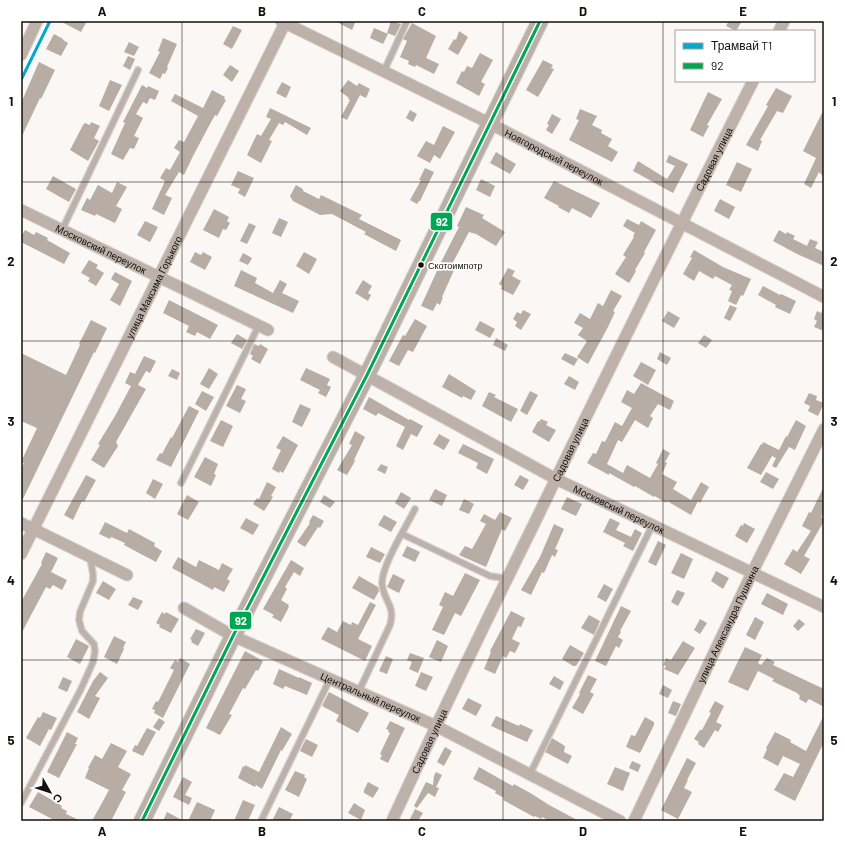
<svg xmlns="http://www.w3.org/2000/svg" width="845" height="842" viewBox="0 0 845 842" font-family="Barlow,sans-serif">
  <style>
    .building { fill: #b8ada4 }
    .lines { fill: none; stroke-linecap: round; stroke-linejoin: round }
    .service-casing { stroke: #d4d2d0; stroke-width: 8 }
    .minor-casing { stroke: #d4d2d0; stroke-width: 13 }
    .secondary-casing { stroke: #d4d2d0; stroke-width: 18 }
    .service { stroke: #bdb1a9; stroke-width: 5.5 }
    .minor { stroke: #bdb1a9; stroke-width: 11 }
    .secondary { stroke: #bbb0a7; stroke-width: 16 }
    .bus-1-casing { stroke: #fff; stroke-width: 6 }
    .bus-1 { stroke: #00a651; stroke-width: 3 }
    .tram-1-casing { stroke: #fff; stroke-width: 6 }
    .tram-1 { stroke: #00a9ce; stroke-width: 3 }
    .grid { fill: none; stroke: #14100d; stroke-width: 1; stroke-opacity: 0.55 }
    .bus-dot { fill: #14100d; stroke: #fff; stroke-width: 1.5 }
    .labels { text-anchor: middle; dominant-baseline: central; stroke-width: 3.5; stroke-linejoin: round; paint-order: stroke }
    .bus-label { font-size: 9px; fill: #14100d; stroke: #fff; text-anchor: start }
    .street-label { font-size: 10px; fill: #14100d; stroke: #fff }
    .line-badge { stroke: #fff; stroke-width: 1.5 }
    .badge-label { font-size: 11px; text-anchor: middle; font-weight: bold; fill: #fff }
    .neatline { fill: none; stroke: #14100d; stroke-width: 1.5 }
    .grid-label { font-size: 13px; text-anchor: middle; font-weight: bold; fill: #14100d }
  </style>
  <rect width="100%" height="100%" fill="#faf7f4"/>
  <!-- building -->
  <g class="building">
    <polygon points="60,21 87,21 81,32"/>
    <polygon points="335,21 351,21 355,23 352,30"/>
    <polygon points="391,21 401,24 395,36 387,33"/>
    <polygon points="729,21 742,21 736,31 726,26"/>
    <polygon points="412,23 436,36 426,58 439,64 434,74 416,65 415,67 408,64 409,61 400,57 407,41 403,39"/>
    <polygon points="233,26 242,30 232,49 223,44"/>
    <polygon points="374,28 388,34 383,44 370,38"/>
    <polygon points="459,31 468,37 458,55 448,49 454,39 456,40"/>
    <polygon points="54,34 63,39 63,40 68,43 61,56 46,49"/>
    <polygon points="163,38 177,44 167,67 168,68 165,74 163,73 160,79 149,73 160,52 158,51"/>
    <polygon points="129,42 139,47 134,56 124,52"/>
    <polygon points="480,53 493,60 481,82 485,84 479,96 456,83 462,71 464,72 467,66 472,68"/>
    <polygon points="128,56 135,59 130,70 123,66"/>
    <polygon points="543,60 553,65 551,68 554,69 538,97 526,90"/>
    <polygon points="39,62 55,70 41,99 40,98 21,138 21,103"/>
    <polygon points="230,65 239,71 232,82 223,75"/>
    <polygon points="110,80 122,85 109,111 99,106"/>
    <polygon points="348,80 357,86 359,83 370,89 366,98 360,95 347,120 341,117 350,100 348,99 349,98 340,91"/>
    <polygon points="282,82 291,87 286,98 276,93"/>
    <polygon points="142,85 147,88 148,86 159,91 155,100 150,98 147,104 143,102 136,114 143,118 134,136 139,138 134,149 130,148 123,160 111,154 125,123 123,122"/>
    <polygon points="776,88 792,96 783,113 777,111 760,140 762,141 758,151 746,145 768,106 766,105"/>
    <polygon points="212,90 225,97 224,99 226,100 217,116 215,115 210,124 193,156 184,175 179,172 165,195 172,198 164,215 152,209 165,181 160,178 166,168 170,170 180,152 174,148 179,140 184,142 198,116 171,101 175,94 203,108"/>
    <polygon points="708,92 722,99 707,125 709,126 703,137 690,130"/>
    <polygon points="270,108 311,128 307,135 285,122 283,125 279,123 269,140 272,141 261,163 247,155 257,134 261,136 271,119 266,117"/>
    <polygon points="580,109 597,116 592,125 602,130 601,133 612,139 608,146 618,152 612,162 569,140 579,120 576,119"/>
    <polygon points="824,109 824,177 819,172 811,188 804,184 816,158 803,151"/>
    <polygon points="410,110 417,114 413,122 406,118"/>
    <polygon points="552,114 561,119 552,134 546,130 549,125 547,124"/>
    <polygon points="91,122 100,126 94,138 99,141 88,161 70,150 83,125 85,123 90,125"/>
    <polygon points="443,126 455,132 440,159 434,155 430,163 417,156 426,141 434,145"/>
    <polygon points="496,152 516,164 510,174 490,163"/>
    <polygon points="669,155 688,164 673,193 633,171 638,161 667,179 675,166 666,162"/>
    <polygon points="737,162 752,169 741,192 726,185"/>
    <polygon points="425,168 434,172 420,201 419,201 417,204 410,200 421,180 419,180"/>
    <polygon points="238,171 254,178 245,197 238,193 240,189 231,185"/>
    <polygon points="53,176 76,189 69,202 46,189"/>
    <polygon points="481,179 495,186 490,197 476,190"/>
    <polygon points="554,181 600,203 591,218 572,208 569,213 558,207 559,206 544,198"/>
    <polygon points="117,182 127,187 116,206 122,209 115,223 96,214 95,216 81,210 87,198 90,200 98,185 112,193"/>
    <polygon points="296,185 303,189 303,191 319,199 321,195 362,215 359,219 401,240 396,251 364,234 366,232 332,214 320,215 293,201 290,196"/>
    <polygon points="720,199 735,207 729,219 714,211"/>
    <polygon points="466,207 484,215 482,218 505,232 496,246 476,234 469,232 451,266 455,268 442,297 443,297 440,305 437,303 433,311 421,306 441,262 459,227 457,226"/>
    <polygon points="214,209 229,217 227,221 230,223 226,230 223,229 219,238 203,230"/>
    <polygon points="279,218 288,222 281,237 272,233"/>
    <polygon points="627,219 639,225 641,221 656,230 644,252 645,253 635,270 636,271 629,283 615,274 626,257 623,255 634,237 633,236 635,233 623,226"/>
    <polygon points="145,221 158,227 150,242 137,235"/>
    <polygon points="249,223 256,226 247,244 240,241"/>
    <polygon points="25,230 34,235 36,232 48,238 47,240 70,253 64,264 21,242 21,237"/>
    <polygon points="779,230 786,234 787,232 795,236 793,239 807,246 810,239 818,242 815,248 824,252 824,266 797,254 773,241"/>
    <polygon points="694,250 723,267 751,279 743,296 741,295 736,305 728,301 732,291 729,290 732,285 715,276 713,279 699,271 694,281 683,274 692,258 690,257"/>
    <polygon points="195,252 201,255 203,252 212,257 205,270 190,262"/>
    <polygon points="304,252 317,259 309,274 296,266"/>
    <polygon points="243,253 252,258 248,265 239,261"/>
    <polygon points="89,260 98,265 96,268 104,273 96,286 88,281 90,278 81,273"/>
    <polygon points="508,268 515,271 512,276 521,281 513,295 501,289 502,286 499,284"/>
    <polygon points="241,270 257,278 255,283 273,293 280,280 287,284 282,293 299,301 293,313 234,286"/>
    <polygon points="115,272 132,281 120,306 110,300 119,284 111,279"/>
    <polygon points="363,280 372,286 368,293 371,295 368,301 355,293"/>
    <polygon points="763,286 780,295 781,294 796,301 790,314 775,307 776,305 758,295"/>
    <polygon points="611,290 622,296 613,311 615,312 608,327 588,364 577,357 587,341 578,335 583,328 574,323 580,313 590,319 598,303 603,306"/>
    <polygon points="169,300 218,325 210,339 197,332 195,336 186,332 189,326 163,313"/>
    <polygon points="730,305 737,308 730,321 724,318"/>
    <polygon points="824,307 824,331 814,327 817,321 814,319 817,311 821,313"/>
    <polygon points="523,310 531,314 521,330 515,326 517,322 513,319 517,312 521,314"/>
    <polygon points="668,311 680,318 674,328 662,321"/>
    <polygon points="415,319 427,326 413,352 408,350 399,366 389,361 403,335 405,336"/>
    <polygon points="91,320 107,328 95,353 94,352 21,503 21,469 24,463 21,462 37,428 21,421 21,353 66,375 80,345 79,344"/>
    <polygon points="480,321 495,329 490,338 475,330"/>
    <polygon points="237,334 247,340 242,349 231,343"/>
    <polygon points="704,335 712,340 706,348 698,343"/>
    <polygon points="496,338 508,345 505,351 493,345"/>
    <polygon points="254,344 259,346 260,344 268,349 260,364 251,359 253,356 250,354"/>
    <polygon points="660,352 671,358 667,365 657,359"/>
    <polygon points="565,353 578,359 574,366 561,359"/>
    <polygon points="144,356 156,361 150,373 146,371 138,385 146,389 116,442 118,446 104,468 91,460 100,445 98,444 115,416 131,386 125,383 130,372 135,374"/>
    <polygon points="641,362 656,370 648,385 633,376"/>
    <polygon points="209,368 218,374 209,389 200,384"/>
    <polygon points="306,368 330,379 327,385 331,387 326,397 318,393 320,390 300,380"/>
    <polygon points="172,369 180,373 177,380 168,376"/>
    <polygon points="449,374 476,391 471,400 463,396 462,398 442,387"/>
    <polygon points="569,376 579,382 575,390 564,384"/>
    <polygon points="641,383 674,401 670,410 658,404 650,416 653,418 648,428 635,420 622,442 618,440 607,464 623,473 627,465 650,478 658,464 656,463 663,449 670,453 665,462 667,463 662,474 677,482 673,489 691,500 701,482 709,487 700,503 698,501 691,515 667,501 666,503 655,496 654,497 635,486 634,487 609,473 609,475 587,463 593,453 596,454 602,441 605,442 615,422 622,426 632,408 621,402 627,390 634,394"/>
    <polygon points="237,385 246,389 241,399 246,401 240,413 226,406"/>
    <polygon points="202,391 214,397 206,411 195,404"/>
    <polygon points="530,391 538,395 527,415 520,411"/>
    <polygon points="489,392 496,395 494,397 518,409 511,422 482,406"/>
    <polygon points="809,393 817,396 816,400 824,403 818,416 808,411 810,406 804,403"/>
    <polygon points="369,397 409,420 410,419 423,426 417,437 411,434 403,450 396,446 405,427 378,413 376,416 363,409"/>
    <polygon points="300,404 311,409 302,427 292,422"/>
    <polygon points="189,406 199,411 171,467 156,460 160,453 162,454 171,437 172,438"/>
    <polygon points="541,419 548,422 546,425 556,430 549,442 532,432 538,421 539,422"/>
    <polygon points="221,420 233,426 223,447 210,441"/>
    <polygon points="796,420 806,426 795,450 789,447 776,468 772,466 776,458 772,456 761,475 747,468 761,444 762,445 763,442 779,450 786,436 787,437"/>
    <polygon points="355,431 365,437 354,460 355,461 347,475 337,470 352,445 349,444"/>
    <polygon points="439,434 450,440 444,450 433,444"/>
    <polygon points="283,436 298,445 283,473 280,471 279,473 272,469 281,450 276,448"/>
    <polygon points="463,444 494,459 487,474 476,468 478,463 458,453"/>
    <polygon points="205,457 218,464 214,474 216,475 211,486 194,477"/>
    <polygon points="381,464 388,467 385,474 377,470"/>
    <polygon points="766,472 779,479 773,489 760,482"/>
    <polygon points="86,475 96,480 84,502 82,501 73,520 64,515"/>
    <polygon points="520,475 529,480 523,490 514,485"/>
    <polygon points="153,479 163,484 155,499 146,493"/>
    <polygon points="267,482 276,487 271,496 273,497 264,511 253,504 257,498 259,499"/>
    <polygon points="824,486 824,512 821,517 824,519 824,521 804,556 810,559 801,574 784,564 793,549 797,552 811,531 802,526 809,512 811,513"/>
    <polygon points="435,489 447,495 442,506 429,500"/>
    <polygon points="401,492 411,498 404,509 395,503"/>
    <polygon points="187,495 199,502 188,520 177,514"/>
    <polygon points="324,495 335,502 330,508 320,502"/>
    <polygon points="567,497 582,504 576,516 561,509"/>
    <polygon points="464,499 474,504 469,514 459,510"/>
    <polygon points="500,512 512,518 505,531 502,529 486,567 459,555 465,546 472,549 486,524 480,521 484,514 495,520"/>
    <polygon points="313,515 324,521 320,528 318,527 305,547 297,542 310,523 309,522"/>
    <polygon points="384,515 397,522 391,532 378,525"/>
    <polygon points="246,518 259,525 253,535 240,528"/>
    <polygon points="610,518 620,523 616,530 631,537 635,529 642,533 633,551 623,546 625,543 603,532"/>
    <polygon points="105,522 127,533 129,529 155,543 154,546 162,551 156,562 124,545 125,543 111,537 110,539 99,534"/>
    <polygon points="744,523 755,529 747,543 735,536 741,525 743,526"/>
    <polygon points="554,524 564,529 555,549 558,550 555,557 552,555 544,573 542,572 531,595 521,590 540,557"/>
    <polygon points="658,541 666,545 656,566 648,562"/>
    <polygon points="407,546 420,552 415,562 402,556"/>
    <polygon points="371,547 385,554 380,563 366,557"/>
    <polygon points="46,552 58,558 51,572 67,580 62,590 53,585 50,589 46,587 21,634 21,602 42,564 41,563"/>
    <polygon points="681,553 693,559 684,579 671,573"/>
    <polygon points="178,557 196,567 199,560 219,570 222,563 233,569 227,579 230,581 224,592 214,587 213,590 172,568"/>
    <polygon points="291,560 304,568 300,576 294,572 285,587 287,589 281,600 289,605 288,607 289,607 281,622 272,617 274,615 263,609"/>
    <polygon points="716,571 729,578 723,589 711,581"/>
    <polygon points="465,573 480,580 461,616 455,613 444,635 432,630 443,607 439,605 445,592 453,596"/>
    <polygon points="393,574 405,580 399,593 387,587"/>
    <polygon points="359,576 378,587 379,591 374,600 352,588"/>
    <polygon points="103,581 116,589 109,600 96,593"/>
    <polygon points="604,584 613,589 606,602 597,597"/>
    <polygon points="677,590 685,593 678,606 671,602"/>
    <polygon points="767,593 788,604 783,615 761,604"/>
    <polygon points="133,597 143,601 138,610 128,605"/>
    <polygon points="370,602 376,605 358,639 372,646 365,661 321,639 328,627 337,632 343,621 351,625 352,622 358,625"/>
    <polygon points="621,606 631,611 620,631 621,632 618,637 623,640 619,648 616,646 606,666 595,661"/>
    <polygon points="511,611 525,618 521,627 518,626 512,639 520,643 515,653 510,651 506,658 503,656 495,674 484,669 491,652 490,651"/>
    <polygon points="162,612 165,614 166,612 179,619 171,633 159,627 160,625 156,623"/>
    <polygon points="589,615 600,621 594,635 581,628"/>
    <polygon points="755,617 764,622 755,640 746,635"/>
    <polygon points="700,619 707,623 700,634 694,630"/>
    <polygon points="799,619 805,624 798,631 793,626"/>
    <polygon points="196,629 205,633 198,646 191,642 192,640 190,639"/>
    <polygon points="114,636 126,642 123,648 124,649 117,664 104,657"/>
    <polygon points="76,639 89,646 80,664 67,657"/>
    <polygon points="437,640 448,646 441,662 429,657"/>
    <polygon points="683,641 695,648 678,675 664,669 666,666 663,665 666,658 671,660"/>
    <polygon points="570,645 584,653 576,666 573,666 562,659"/>
    <polygon points="745,647 762,655 758,663 761,665 767,658 775,662 773,665 824,689 824,707 809,699 806,703 799,699 800,696 797,693 772,681 774,679 758,671 748,691 728,682"/>
    <polygon points="245,651 263,661 258,671 256,670 245,689 243,688 229,714 232,715 220,735 206,728"/>
    <polygon points="410,653 424,658 418,673 409,669 412,662 407,660"/>
    <polygon points="386,656 393,659 387,674 379,671"/>
    <polygon points="180,658 190,664 163,718 154,713 155,710 152,709 156,701 158,702 174,670 170,668 175,660 178,662"/>
    <polygon points="279,669 299,678 299,677 312,683 307,695 285,686 283,689 273,684"/>
    <polygon points="100,672 108,678 95,696 100,698 89,719 77,712 93,681"/>
    <polygon points="421,672 433,677 426,691 415,686"/>
    <polygon points="588,675 597,679 590,692 594,694 583,714 572,708 580,694 579,693"/>
    <polygon points="554,676 564,682 560,690 549,684"/>
    <polygon points="63,677 72,681 67,692 58,688"/>
    <polygon points="663,685 672,690 668,698 659,694"/>
    <polygon points="329,692 369,713 358,733 336,721 339,715 322,706"/>
    <polygon points="468,698 482,705 476,716 462,709"/>
    <polygon points="673,701 681,704 676,716 668,713"/>
    <polygon points="715,701 724,706 716,722 722,725 718,732 715,730 704,748 698,744 699,742 694,739 700,730 702,730 711,713 709,712"/>
    <polygon points="43,712 57,718 51,730 49,729 40,746 26,738 38,717 40,718"/>
    <polygon points="824,715 824,742 795,801 774,790 784,773 793,777 800,764 783,756 778,766 763,758 767,749 766,748 775,732 791,740 790,742 806,751"/>
    <polygon points="496,716 519,726 520,724 533,730 527,742 491,726"/>
    <polygon points="645,717 654,722 654,725 640,753 626,747 631,735 635,736"/>
    <polygon points="159,718 165,722 159,731 153,727"/>
    <polygon points="390,721 405,728 388,763 380,759 382,755 380,754 390,733 388,732 389,730 386,729"/>
    <polygon points="281,727 292,734 282,751 281,750 262,789 256,785 255,787 238,778 243,766 245,767 245,765 259,772"/>
    <polygon points="147,728 156,732 143,756 132,751 135,745 137,746"/>
    <polygon points="67,732 78,738 75,744 77,744 59,778 47,772"/>
    <polygon points="552,738 565,746 564,752 572,756 568,764 545,752"/>
    <polygon points="306,739 318,745 312,757 300,751"/>
    <polygon points="111,743 127,751 118,767 131,774 122,790 126,792 111,821 92,821 109,790 85,778 89,768 88,768 95,755 102,759"/>
    <polygon points="445,747 452,751 444,766 437,762"/>
    <polygon points="687,758 696,763 687,780 688,780 684,788 692,792 678,819 661,810"/>
    <polygon points="632,761 641,765 638,772 629,768"/>
    <polygon points="479,767 509,784 513,786 514,784 532,794 549,805 579,821 550,821 542,817 541,819 535,816 534,817 503,800 504,798 495,793 496,791 473,779"/>
    <polygon points="615,767 630,773 623,791 607,784"/>
    <polygon points="295,771 305,775 304,777 307,779 299,797 285,790"/>
    <polygon points="436,772 442,775 436,787 439,788 435,797 428,793 417,808 414,806 426,782 433,785 434,776"/>
    <polygon points="183,777 192,782 185,795 192,798 189,805 173,797"/>
    <polygon points="368,782 379,788 373,798 364,793 364,790"/>
    <polygon points="38,792 62,806 61,808 67,811 66,814 81,821 56,821 29,807"/>
    <polygon points="243,800 255,805 248,821 234,821"/>
    <polygon points="197,802 215,810 210,821 188,821"/>
    <polygon points="354,803 365,810 361,820 348,813"/>
    <polygon points="279,807 293,814 289,821 272,821"/>
    <polygon points="415,809 423,813 418,821 409,821"/>
    <polygon points="167,812 184,821 163,821"/>
  </g>
  <g class="lines">
    <defs>
      <g id="service">
        <polyline points="384,71 407,21"/>
        <polyline points="62,230 138,70"/>
        <polyline points="181,483 259,325"/>
        <polyline points="402,534 490,576 503,578 507,576"/>
        <path d="M359 691 390 625C396 605 383 601 382 583 382 565 406 527 415 509"/>
        <polyline points="530,774 653,524"/>
        <polyline points="21,803 81,689 93,662 95,651 94,644 82,631 79,620 80,612 93,581 93,574 90,557"/>
        <polyline points="261,821 330,679"/>
      </g>
      <g id="minor">
        <path id="s1" d="M281 21 491 124 824 297"/>
        <polyline points="779,31 784,21"/>
        <polyline points="21,55 37,21"/>
        <path id="s2" d="M21 210 268 330"/>
        <path id="s3" d="M333 357 556 479 824 607"/>
        <polyline points="21,523 127,575"/>
        <path id="s4" d="M21 554 286 21"/>
        <path id="s5" d="M184 608 233 636 436 726 620 821"/>
        <path id="s6" d="M392 821C438 721 486 621 535 522 606 375 679 228 753 81"/>
        <path id="s7" d="M634 821 752 573 824 429"/>
      </g>
      <polyline id="secondary" points="142,821 233,636 367,375 540,21"/>
    </defs>
    <!-- service casing -->
    <use href="#service" class="service-casing"/>
    <!-- minor casing -->
    <use href="#minor" class="minor-casing"/>
    <!-- secondary casing -->
    <use href="#secondary" class="secondary-casing"/>
    <!-- service -->
    <use href="#service" class="service"/>
    <!-- minor -->
    <use href="#minor" class="minor"/>
    <!-- secondary -->
    <use href="#secondary" class="secondary"/>
    <defs>
      <polyline id="bus-1" points="142,821 233,636 367,375 540,21"/>
    </defs>
    <!-- bus-1 casing -->
    <use href="#bus-1" class="bus-1-casing"/>
    <!-- bus-1 -->
    <use href="#bus-1" class="bus-1"/>
    <defs>
      <polyline id="tram-1" points="21,80 50,21"/>
    </defs>
    <!-- tram-1 casing -->
    <use href="#tram-1" class="tram-1-casing"/>
    <!-- tram-1 -->
    <use href="#tram-1" class="tram-1"/>
  </g>
  <!-- grid -->
  <path class="grid" d="M182 21V821M342 21V821M503 21V821M663 21V821M21 182H824M21 341H824M21 501H824M21 660H824"/>
  <!-- markers -->
  <circle class="bus-dot" cx="421" cy="265" r="3.5"/>
  <g class="labels">
    <!-- bus labels -->
    <g class="bus-label">
      <text x="428" y="265">Скотоимпотр</text>
    </g>
    <!-- street labels -->
    <g class="street-label">
      <text stroke="none"><textPath href="#s1" startOffset="305">Новгородский переулок</textPath></text>
      <text stroke="none"><textPath href="#s6" startOffset="736">Садовая улица</textPath></text>
      <text stroke="none"><textPath href="#s2" startOffset="89">Московский переулок</textPath></text>
      <text stroke="none"><textPath href="#s4" startOffset="298">улица Максима Горького</textPath></text>
      <text stroke="none"><textPath href="#s6" startOffset="412">Садовая улица</textPath></text>
      <text stroke="none"><textPath href="#s3" startOffset="324">Московский переулок</textPath></text>
      <text stroke="none"><textPath href="#s7" startOffset="218">улица Александра Пушкина</textPath></text>
      <text stroke="none"><textPath href="#s5" startOffset="207">Центральный переулок</textPath></text>
      <text stroke="none"><textPath href="#s6" startOffset="88">Садовая улица</textPath></text>
    </g>
  </g>
  <g class="line-badge">
    <rect x="430" y="212" width="23" height="19" rx="4" fill="#00a651"/>
    <rect x="229" y="611" width="23" height="19" rx="4" fill="#00a651"/>
  </g>
  <g class="badge-label">
    <text x="442" y="226">92</text>
    <text x="241" y="625">92</text>
  </g>
  <!-- border -->
  <rect width="845" height="842" fill="none" stroke="#ffffff" stroke-width="44"/>
  <!-- legend -->
  <rect x="675" y="30" width="140" height="52" fill="#ffffff" stroke="#a19f9e"/>
  <rect x="683" y="43" width="20" height="6" fill="#00a9ce" stroke="#a19f9e"/>
  <text x="711" y="50" font-size="12" fill="#14100d">Трамвай T1</text>
  <rect x="683" y="63" width="20" height="6" fill="#00a651" stroke="#a19f9e"/>
  <text x="711" y="70" font-size="12" fill="#14100d">92</text>
  <!-- north arrow -->
  <g transform="translate(50 792) rotate(129)" stroke="#ffffff" stroke-width="3" paint-order="stroke">
  <path d="M0-3L7 15L0 10L-7 15Z" fill="#14100d"/>
  <text y="-6" font-size="11" font-weight="bold" text-anchor="middle" fill="#14100d">С</text>
  </g>
  <rect x="22" y="22" width="801" height="798" class="neatline"/>
  <g class="grid-label">
    <text x="102" y="16">A</text>
    <text x="262" y="16">B</text>
    <text x="422" y="16">C</text>
    <text x="583" y="16">D</text>
    <text x="743" y="16">E</text>
    <text x="11" y="106">1</text>
    <text x="834" y="106">1</text>
    <text x="11" y="266">2</text>
    <text x="834" y="266">2</text>
    <text x="11" y="426">3</text>
    <text x="834" y="426">3</text>
    <text x="11" y="585">4</text>
    <text x="834" y="585">4</text>
    <text x="11" y="745">5</text>
    <text x="834" y="745">5</text>
    <text x="102" y="836">A</text>
    <text x="262" y="836">B</text>
    <text x="422" y="836">C</text>
    <text x="583" y="836">D</text>
    <text x="743" y="836">E</text>
  </g>
</svg>
